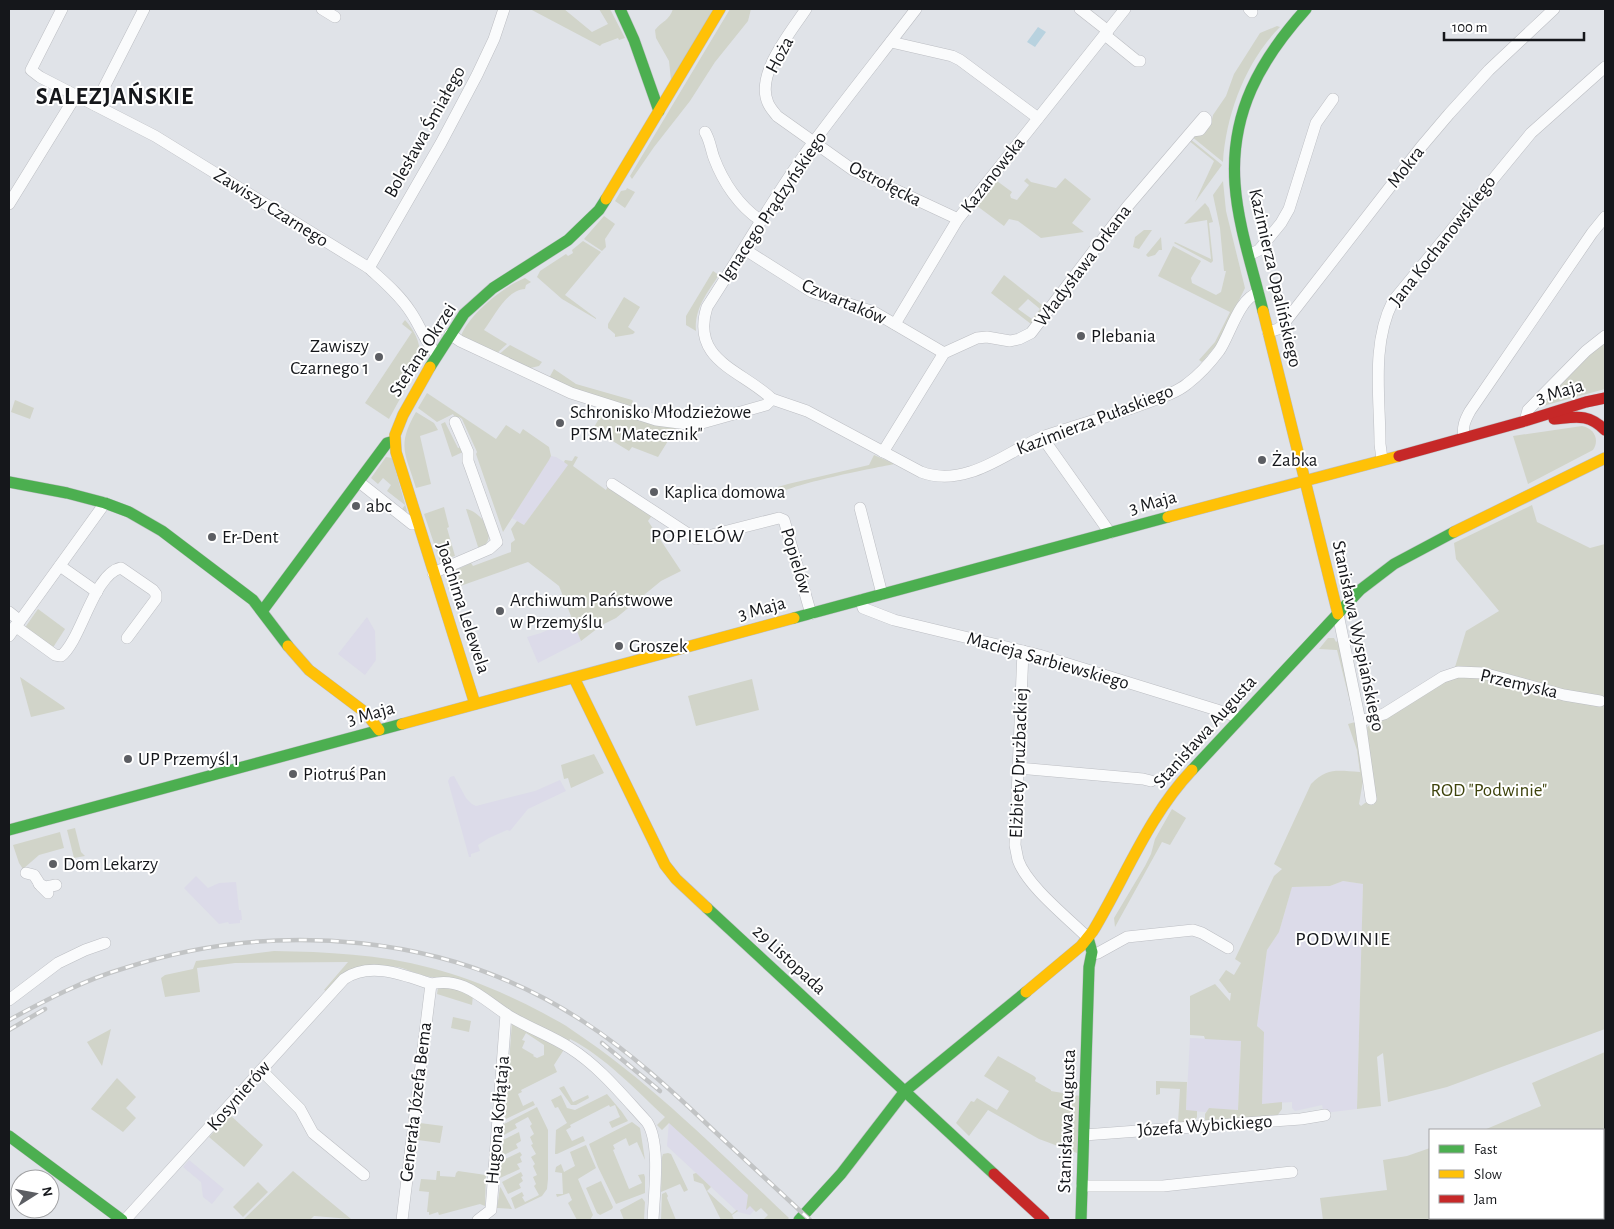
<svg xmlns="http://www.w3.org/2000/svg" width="1614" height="1229" viewBox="0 0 1614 1229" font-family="'Alegreya Sans',sans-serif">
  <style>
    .industrial { fill: #dcdbe9 }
    .green { fill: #d1d4c9; fill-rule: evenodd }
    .water { fill: #b8d2df }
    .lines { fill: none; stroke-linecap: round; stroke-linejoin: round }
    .street-casing { stroke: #bcbec3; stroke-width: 12 }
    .fast-casing { stroke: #bcbec3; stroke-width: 12 }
    .slow-casing { stroke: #bcbec3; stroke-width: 12 }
    .jam-casing { stroke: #bcbec3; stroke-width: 12 }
    .street { stroke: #fafbfc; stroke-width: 11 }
    .fast { stroke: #4caf50; stroke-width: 11 }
    .slow { stroke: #ffc107; stroke-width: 11 }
    .jam { stroke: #c62828; stroke-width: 11 }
    .rail-casing { stroke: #c2c4c5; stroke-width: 4.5 }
    .rail { stroke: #fff; stroke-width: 2.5; stroke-dasharray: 8; stroke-linecap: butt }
    .poi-dot { fill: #5c5e63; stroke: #fff; stroke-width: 2 }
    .labels { text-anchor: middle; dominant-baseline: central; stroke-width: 4; stroke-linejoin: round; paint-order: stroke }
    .street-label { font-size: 19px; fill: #15171b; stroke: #fff }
    .poi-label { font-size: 19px; fill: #15171b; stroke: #fff; text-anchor: start }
    .park-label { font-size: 19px; fill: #3e430c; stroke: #fff }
    .neighbourhood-label { font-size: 20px; letter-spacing: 1px; fill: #15171b; stroke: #fff }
    .district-label { font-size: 24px; font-weight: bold; letter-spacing: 1px; fill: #15171b; stroke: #fff }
  </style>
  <rect width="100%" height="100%" fill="#e0e3e8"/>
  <!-- industrial -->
  <g class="industrial">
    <polygon points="551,456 556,457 569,465 524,525 512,518"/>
    <polygon points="367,617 375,631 376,660 365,675 338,654"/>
    <polygon points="572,619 581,641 538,663 527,637 541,633"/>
    <polygon points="454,776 466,798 472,804 476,806 535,791 560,780 566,791 528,809 510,831 507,830 489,838 478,845 480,851 471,854 471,857 469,857 448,781 450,777"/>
    <polygon points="196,876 208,888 219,883 236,882 239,910 241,910 242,920 240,920 240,923 229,924 228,922 219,924 184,888"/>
    <polygon points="1343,881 1363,884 1357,1109 1324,1113 1322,1105 1295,1111 1292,1108 1292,1102 1262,1104 1264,1032 1257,1026 1267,950 1279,932 1292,887 1330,886"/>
    <polygon points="1190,1038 1241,1040 1238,1110 1209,1108 1206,1112 1186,1111"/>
    <polygon points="669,1120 760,1204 750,1215 738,1212 667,1146"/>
    <polygon points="189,1160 224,1189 212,1204 203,1197 201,1182 183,1167"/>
  </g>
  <!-- green -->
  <g class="green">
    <polygon points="530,9 564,9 592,32 608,24 599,9 610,9 625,38 619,40 618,38 602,44 600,46"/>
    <path d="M673 9H720L671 80 669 61 656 38 655 30C662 21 669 21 673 9Z"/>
    <polygon points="730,9 751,9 748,21 715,62 690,101 654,147 632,179 630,176"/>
    <path d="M1277 26 1280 27C1246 61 1226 114 1223 162L1191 136 1202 134 1211 123 1213 115 1226 96 1234 74 1260 33Z"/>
    <polygon points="1189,138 1222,165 1195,202 1214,161 1188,140"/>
    <polygon points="1027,178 1031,182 1056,188 1065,178 1091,199 1072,223 1084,232 1041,238 1018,221 1009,219 1004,226 977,206 997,181 1012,192 1010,195 1011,198 1017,200 1029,185 1024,181"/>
    <polygon points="1223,181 1226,211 1245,288 1218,343 1202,362 1199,360 1215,342 1230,312 1158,276 1173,246 1201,261 1191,278 1192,283 1216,295 1221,292 1226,271 1224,271 1220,228 1213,195"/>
    <polygon points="627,188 635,192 625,208 615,201 621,191 626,190"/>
    <polygon points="1205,203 1209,208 1213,222 1209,223 1213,261 1211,263 1174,243 1175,242 1211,259 1207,220 1184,224"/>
    <polygon points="604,216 615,224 605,239 606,247 602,251 584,239"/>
    <polygon points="1144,230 1152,230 1139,249 1133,247 1135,237"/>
    <polygon points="1161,237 1162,250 1159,250 1155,255 1148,257 1146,255"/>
    <polygon points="583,241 601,252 565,295 596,318 596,319 562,299 537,277 540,271 566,254 568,256 573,253 572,250"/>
    <path d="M713 271 719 275C707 293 694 309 696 331L686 325V316Z"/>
    <path d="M1004 275 1046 308 1031 324 991 293ZM1028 299 1040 309 1032 319 1018 309Z"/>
    <path d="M525 278 531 282 526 285 525 289C506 290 494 317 484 330L507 344 495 355 461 336C469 314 504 286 525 278Z"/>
    <polygon points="624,297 640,307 628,327 635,332 633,334 615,337 615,334 608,328 608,324"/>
    <path d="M405 320C414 330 420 341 420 355 420 363 395 408 389 419L365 403 412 332 402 324Z"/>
    <polygon points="1605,338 1605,389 1532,409"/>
    <polygon points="510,345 542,362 539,366 526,369 497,356"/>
    <polygon points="554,369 576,384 632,400 633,401 631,405 634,406 626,408 548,380"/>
    <polygon points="427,393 496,439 506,425 520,434 523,429 549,447 551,456 549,460 503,532 476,454 477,452 462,419 459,417 455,418 453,414 437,422 418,408"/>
    <polygon points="15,400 34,408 30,419 11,412"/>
    <polygon points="604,410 636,419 676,428 658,457 632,447 629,451 593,429"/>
    <path d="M416 412 434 423 438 430 420 436 431 484 416 488C406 454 396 446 416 412Z"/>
    <polygon points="445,422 458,448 463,447 465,451 452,457 441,424"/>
    <path d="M1582 426C1594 428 1600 440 1593 450L1528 484 1513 436Z"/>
    <path d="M874 455 895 464C878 467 786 485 777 495L771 489 788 484 869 465Z"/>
    <polygon points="575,456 578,457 573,466 606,490 608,486 653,514 648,521 681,571 661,581 616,618 602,625 581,641 559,586 528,562 449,590 445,575 471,563 473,566 511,552 511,543 515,540 511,529 517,521 524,525 568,465 564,462 565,460 572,461"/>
    <polygon points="386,457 392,458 407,511 406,512 402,509 405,505 387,491 391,485 383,478 378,484 371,478"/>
    <path d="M1532 505 1537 522 1590 548 1605 544V1029L1447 1087 1388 1102 1383 1053 1377 1057 1381 1106 1357 1109 1363 884 1343 881 1330 886 1292 887 1279 932 1267 950 1257 1026 1264 1032 1262 1104 1282 1102V1109L1277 1116 1205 1123V1114L1209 1108 1238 1110 1241 1041 1205 1039 1204 1036 1190 1035V996L1215 984 1230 1001 1231 993H1229L1219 980 1226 970 1234 975 1241 963 1235 959 1274 876 1282 869 1274 864 1311 784C1328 767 1338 771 1360 772L1357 750 1348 724 1355 722 1337 650 1319 649 1328 638H1334L1336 642 1339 640 1359 724 1363 781 1359 804 1361 806 1369 800 1374 805 1367 727 1452 677 1466 631 1499 611 1456 559 1454 543Z"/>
    <polygon points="444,507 449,527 447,528 455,556 440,561 424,514"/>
    <path d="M466 509C479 511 496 531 486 544 484 547 482 548 479 550Z"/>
    <polygon points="38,609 65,629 52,649 24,629"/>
    <polygon points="20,677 64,707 65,709 31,717"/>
    <polygon points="752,679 759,710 696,726 688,696"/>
    <polygon points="594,754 604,773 571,788 568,778 564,779 561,765"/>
    <polygon points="1172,809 1186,818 1170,845 1162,842 1115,927 1114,918 1145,866 1151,854 1155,839"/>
    <polygon points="75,828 81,852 85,856 74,858 67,830"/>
    <polygon points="60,832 64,848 39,855 23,869 19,863 13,845"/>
    <path d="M274 951C327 952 379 954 431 968 470 978 507 994 543 1013 553 1019 563 1023 572 1030 652 1083 720 1153 789 1218L787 1220H763L768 1215 761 1208 756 1212 750 1206 746 1210 748 1195 669 1123 662 1130 657 1125 665 1117C638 1092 603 1055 570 1039L569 1042 439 978C424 977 416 973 402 968 396 966 389 967 383 967 353 965 345 970 326 991L324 990 348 962 235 963 197 968 200 992 165 997 161 978 165 975 193 969 196 961Z"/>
    <polygon points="438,988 452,988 473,996 472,1005 437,994"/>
    <polygon points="453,1017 471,1021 469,1032 451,1028"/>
    <path d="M512 1022 565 1048 554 1065 557 1072 521 1090 522 1092 518 1094 523 1106 533 1101 535 1105 506 1119 505 1118ZM526 1033 544 1045V1055L537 1058 533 1056 534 1055 522 1048 525 1041 522 1040Z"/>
    <polygon points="111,1029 102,1066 87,1042"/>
    <polygon points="1605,1052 1605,1220 1323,1220 1320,1198 1387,1190 1383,1160 1407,1156 1430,1148 1430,1218 1603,1218 1603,1130 1484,1130 1541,1106 1532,1083"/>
    <polygon points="998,1056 1034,1076 1036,1078 1035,1081 1051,1090 1051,1091 1080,1096 1077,1153 1039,1139 988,1110 969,1136 956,1123 971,1101 974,1102 977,1098 997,1110 1009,1091 984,1076"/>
    <polygon points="117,1078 136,1097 126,1108 136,1118 123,1132 91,1109"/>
    <polygon points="1156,1081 1187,1082 1186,1110 1197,1111 1197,1117 1193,1124 1178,1123 1180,1089 1160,1088 1160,1094 1156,1095"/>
    <polygon points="564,1086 573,1102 588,1095 589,1098 576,1105 571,1105 559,1088"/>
    <polygon points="607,1094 622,1112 628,1121 612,1128 609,1122 620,1117 615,1105 610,1107 609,1105 570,1125 571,1127 566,1130 572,1141 583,1136 585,1141 557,1154 555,1154 556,1130 567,1123 558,1107 555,1108 551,1100 561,1095 567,1108 575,1110"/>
    <polygon points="537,1107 548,1130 548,1179 547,1189 542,1196 515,1209 511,1198 522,1192 524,1196 522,1197 525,1202 539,1195 534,1186 536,1184 533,1177 537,1175 533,1166 535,1164 531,1157 536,1154 531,1145 533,1144 530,1137 534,1134 530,1126 532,1124 528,1117 515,1124 517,1128 504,1135 504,1124"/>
    <polygon points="230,1115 263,1145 244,1167 209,1137"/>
    <polygon points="632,1122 640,1128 645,1160 637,1142 629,1146 626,1138 613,1145 615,1149 613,1150 629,1189 642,1183 638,1175 644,1174 645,1177 645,1193 616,1204 598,1167 589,1144"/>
    <polygon points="420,1123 443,1126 440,1143 418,1140"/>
    <polygon points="519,1132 521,1141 516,1144 518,1148 502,1156 503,1140"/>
    <polygon points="586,1145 596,1168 578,1179 593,1215 590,1220 577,1220 568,1203 572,1200 569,1193 557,1197 556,1194 563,1194 562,1173 555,1172 556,1167 561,1164 564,1172 575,1166 570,1152"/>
    <polygon points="520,1152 522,1155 520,1157 522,1162 517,1164 520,1169 500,1178 501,1161"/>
    <polygon points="668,1153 671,1154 688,1190 684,1192 680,1184 661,1192 662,1157 663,1154"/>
    <polygon points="293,1171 351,1219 314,1216 310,1220 243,1220"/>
    <polygon points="437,1171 440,1171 440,1176 455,1177 456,1173 458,1171 486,1175 485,1206 480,1204 439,1215 438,1212 429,1215 429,1212 427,1212 429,1192 419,1191 421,1179 436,1180"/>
    <polygon points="521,1172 523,1176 521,1177 523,1181 519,1184 521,1188 508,1194 502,1182"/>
    <polygon points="696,1173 711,1187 707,1191 732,1214 737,1210 738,1211 732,1215 734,1220 721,1220 703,1184 694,1181 693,1174"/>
    <polygon points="601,1181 613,1207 612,1209 600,1215 597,1213 586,1188"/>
    <polygon points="258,1182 268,1192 243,1217 233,1207"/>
    <polygon points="500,1187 501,1188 512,1209 497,1208"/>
    <polygon points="666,1192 668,1196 667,1198 676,1220 661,1220 662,1194"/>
    <polygon points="642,1198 645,1202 644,1220 624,1220 620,1210"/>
  </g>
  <!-- water -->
  <polygon class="water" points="1038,27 1046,32 1035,47 1027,42"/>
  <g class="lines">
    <defs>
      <g id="street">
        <path d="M62 9 31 70 40 77 155 136 369 268C383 281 399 294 410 311 420 325 425 342 437 355"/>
        <polyline points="322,9 335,17"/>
        <path d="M806 9C791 32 755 74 768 103 770 108 774 112 777 116L853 170 958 219"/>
        <polyline points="1080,9 1108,31"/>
        <polyline points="1249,9 1252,12"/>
        <polyline points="1105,35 1137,61 1140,61"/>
        <polyline points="891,42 952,56 960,60 1038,118"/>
        <polyline points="95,105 144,9"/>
        <path d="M705 132C710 140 711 150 714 158 723 182 739 206 760 220"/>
        <polyline points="9,204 75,97"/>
        <polyline points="744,249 812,292 874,312 944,353"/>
        <polyline points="1249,255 1259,250 1281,223 1289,209 1316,123 1333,99"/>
        <polyline points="369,268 441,143 477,75 494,39 504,9"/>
        <polyline points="895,324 958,219 1125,9"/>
        <polyline points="1268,332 1278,329 1282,326 1421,147 1449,114 1489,70 1554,9"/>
        <path d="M450 334 460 341 571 393 656 420 695 425 766 405 772 399 807 411 921 472C937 478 954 477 970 472 995 465 1019 446 1045 436 1079 424 1113 416 1146 403 1160 398 1176 393 1187 384 1199 375 1210 363 1219 351 1230 335 1239 298 1258 293"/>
        <path d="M772 399C742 370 690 361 707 307 741 255 771 201 807 151 843 102 880 56 916 9"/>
        <polyline points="1525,421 1528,410 1586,351 1605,336"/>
        <polyline points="1045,436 1047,444 1110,533"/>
        <path d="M1464 437C1462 427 1465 420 1470 411L1592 233 1605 217"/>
        <polyline points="883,452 944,353 977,338 987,337 1010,341 1019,339 1031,333 1127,207 1192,131 1200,130 1206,122 1206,119 1204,117 1192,131"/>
        <path d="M1382 459 1380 444C1380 397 1371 344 1393 301L1531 133 1605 67"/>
        <polyline points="359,482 412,524 417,523"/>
        <polyline points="612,484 696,539 779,518 784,520 811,614"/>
        <polyline points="860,508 882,594"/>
        <polyline points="60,566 97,592"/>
        <polyline points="433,573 489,549 497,542 468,461 468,452 455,422"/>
        <polyline points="861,600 863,608 894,620 1039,655 1217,710 1235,716 1240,719"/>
        <polyline points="9,612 19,620"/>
        <polyline points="1338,614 1360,721 1371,799"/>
        <path d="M15 626 55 655 61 656C81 641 94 573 121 568L153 590 156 594V599L127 638"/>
        <polyline points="9,636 105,503"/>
        <path d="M1023 651 1015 845C1016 850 1017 855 1018 860 1027 886 1068 918 1088 938"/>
        <polyline points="1360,721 1384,714 1443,677 1458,672 1483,673 1564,695 1600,701"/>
        <polyline points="1018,768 1143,779 1151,781"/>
        <polyline points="26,873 34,875 41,886 48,893"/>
        <polyline points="39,884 46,887 56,885"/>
        <polyline points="1092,954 1098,953 1127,937 1193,930 1202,933 1228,948"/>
        <polyline points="9,1000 58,963 85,950 105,943"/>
        <polyline points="261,1070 300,1109 313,1133 364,1175"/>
        <polyline points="1084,1135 1301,1119 1325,1115"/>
        <polyline points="1082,1186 1163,1186 1292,1172"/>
        <path d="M125 1220 344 979C370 961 404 975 431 984 462 976 483 999 506 1014 526 1027 550 1035 570 1048 600 1067 623 1096 647 1122 661 1143 654 1195 653 1220"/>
        <polyline points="402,1220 431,984"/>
        <polyline points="478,1220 491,1210 506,1014"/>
      </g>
      <g id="fast">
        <polyline points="620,9 634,40 659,111"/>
        <path d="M1263 311C1253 269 1238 227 1235 184 1230 113 1260 60 1306 9"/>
        <polyline points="430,367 464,314 493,288 568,240 599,210 606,199"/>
        <polyline points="9,482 67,493 105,503 129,512 162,531 253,600 288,646"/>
        <polyline points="263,610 387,443 394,441"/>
        <polyline points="794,618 1168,517"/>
        <polyline points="1192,770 1360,590 1394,564 1454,532"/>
        <polyline points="9,830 402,724"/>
        <polyline points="707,908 994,1174"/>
        <polyline points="9,1136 122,1220"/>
        <polyline points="799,1220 841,1174 905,1091 1026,992"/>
        <polyline points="1081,1220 1089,967 1092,952 1088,938"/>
      </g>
      <g id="slow">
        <polyline points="606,199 720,9"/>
        <polyline points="1263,311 1338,614"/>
        <polyline points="430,367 403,415 395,435 396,452 475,704"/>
        <polyline points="1168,517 1399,456"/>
        <polyline points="1454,532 1605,458"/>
        <polyline points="288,646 309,670 366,713 379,730"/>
        <polyline points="574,678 665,865 676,879 707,908"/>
        <polyline points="402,724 794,618"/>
        <path d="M1026 992 1081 946 1093 931C1125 878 1149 815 1192 770"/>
      </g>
      <g id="jam">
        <path d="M1554 419C1576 417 1588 413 1605 430"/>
        <polyline points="1399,456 1525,421 1586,402 1605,398"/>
        <polyline points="994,1174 1044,1220"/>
      </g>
    </defs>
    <!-- street casing -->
    <use href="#street" class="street-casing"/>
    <!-- fast casing -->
    <use href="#fast" class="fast-casing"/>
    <!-- slow casing -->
    <use href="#slow" class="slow-casing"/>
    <!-- jam casing -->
    <use href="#jam" class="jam-casing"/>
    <!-- street -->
    <use href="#street" class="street"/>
    <!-- fast -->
    <use href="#fast" class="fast"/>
    <!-- slow -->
    <use href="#slow" class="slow"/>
    <!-- jam -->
    <use href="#jam" class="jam"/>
    <defs>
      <g id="rail">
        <path d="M9 1020C46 1000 84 980 125 968 276 919 450 933 584 1022 630 1052 670 1089 710 1127 743 1158 777 1189 810 1220"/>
        <polyline points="9,1030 45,1009"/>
        <polyline points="602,1043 660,1091"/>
      </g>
    </defs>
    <!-- rail casing -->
    <use href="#rail" class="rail-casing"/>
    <!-- rail -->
    <use href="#rail" class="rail"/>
  </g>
  <!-- markers -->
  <g class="poi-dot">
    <circle cx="1081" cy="336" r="5"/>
    <circle cx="379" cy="357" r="5"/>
    <circle cx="560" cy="423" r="5"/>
    <circle cx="1262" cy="460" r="5"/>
    <circle cx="654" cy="492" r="5"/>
    <circle cx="356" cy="506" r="5"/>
    <circle cx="212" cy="537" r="5"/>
    <circle cx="500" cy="611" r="5"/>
    <circle cx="619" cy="646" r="5"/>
    <circle cx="128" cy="759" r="5"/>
    <circle cx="293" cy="774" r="5"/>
    <circle cx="53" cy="864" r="5"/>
  </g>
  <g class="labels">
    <!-- street labels -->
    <g class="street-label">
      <text transform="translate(780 55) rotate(-62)">Hoża</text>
      <text transform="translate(425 132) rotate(-61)">Bolesława Śmiałego</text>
      <text transform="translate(1406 167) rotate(-52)">Mokra</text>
      <text transform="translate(993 175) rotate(-52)">Kazanowska</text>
      <text transform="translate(885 184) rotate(27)">Ostrołęcka</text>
      <text transform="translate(773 207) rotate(-56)">Ignacego Prądzyńskiego</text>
      <text transform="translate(271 208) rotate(32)">Zawiszy Czarnego</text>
      <text transform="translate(1443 241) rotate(-52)">Jana Kochanowskiego</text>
      <text transform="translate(1083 266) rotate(-53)">Władysława Orkana</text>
      <text transform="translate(1275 278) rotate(77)">Kazimierza Opalińskiego</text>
      <text transform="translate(844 302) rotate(23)">Czwartaków</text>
      <text transform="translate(423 350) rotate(-57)">Stefana Okrzei</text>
      <text transform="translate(1560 392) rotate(-16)">3 Maja</text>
      <text transform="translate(1095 420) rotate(-21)">Kazimierza Pułaskiego</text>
      <text transform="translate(1153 503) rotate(-15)">3 Maja</text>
      <text transform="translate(796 561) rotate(73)">Popielów</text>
      <text transform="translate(463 608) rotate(72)">Joachima Lelewela</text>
      <text transform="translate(762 609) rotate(-15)">3 Maja</text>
      <text transform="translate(1358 636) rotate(78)">Stanisława Wyspiańskiego</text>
      <text transform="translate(1048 661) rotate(16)">Macieja Sarbiewskiego</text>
      <text transform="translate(1519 684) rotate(13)">Przemyska</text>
      <text transform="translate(371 714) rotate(-15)">3 Maja</text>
      <text transform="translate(1205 732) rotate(-48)">Stanisława Augusta</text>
      <text transform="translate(1019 763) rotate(-88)">Elżbiety Drużbackiej</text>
      <text transform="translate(789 960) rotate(43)">29 Listopada</text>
      <text transform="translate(239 1096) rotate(-49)">Kosynierów</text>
      <text transform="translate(416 1102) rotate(-83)">Generała Józefa Bema</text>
      <text transform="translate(498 1120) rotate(-85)">Hugona Kołłątaja</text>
      <text transform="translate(1067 1121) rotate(-88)">Stanisława Augusta</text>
      <text transform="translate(1205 1126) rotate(-4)">Józefa Wybickiego</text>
    </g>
    <!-- poi labels -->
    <g class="poi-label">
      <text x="1091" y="336">Plebania</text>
      <text x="369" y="346" text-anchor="end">Zawiszy<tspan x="369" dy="22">Czarnego 1</tspan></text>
      <text x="570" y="412">Schronisko Młodzieżowe<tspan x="570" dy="22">PTSM "Matecznik"</tspan></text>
      <text x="1272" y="460">Żabka</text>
      <text x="664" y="492">Kaplica domowa</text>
      <text x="366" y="506">abc</text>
      <text x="222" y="537">Er-Dent</text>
      <text x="510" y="600">Archiwum Państwowe<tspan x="510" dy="22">w Przemyślu</tspan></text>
      <text x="629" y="646">Groszek</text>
      <text x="138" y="759">UP Przemyśl 1</text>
      <text x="303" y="774">Piotruś Pan</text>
      <text x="63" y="864">Dom Lekarzy</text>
    </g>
    <!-- park labels -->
    <g class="park-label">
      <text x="1489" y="790">ROD "Podwinie"</text>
    </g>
    <!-- neighbourhood labels -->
    <g class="neighbourhood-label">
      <text x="698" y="536">POPIELÓW</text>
      <text x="1343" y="939">PODWINIE</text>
    </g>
    <!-- district labels -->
    <g class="district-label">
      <text x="115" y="97">SALEZJAŃSKIE</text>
    </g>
  </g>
  <!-- border -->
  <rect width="1614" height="1229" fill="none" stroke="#15171b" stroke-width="20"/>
  <!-- legend -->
  <rect x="1429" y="1129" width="175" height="90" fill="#ffffff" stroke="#a1a2a4"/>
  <rect x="1439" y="1145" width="25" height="8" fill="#4caf50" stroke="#a1a2a4"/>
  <text x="1474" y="1154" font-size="15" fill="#15171b">Fast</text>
  <rect x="1439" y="1170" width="25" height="8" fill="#ffc107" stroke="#a1a2a4"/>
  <text x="1474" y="1179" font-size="15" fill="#15171b">Slow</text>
  <rect x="1439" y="1195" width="25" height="8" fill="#c62828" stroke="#a1a2a4"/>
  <text x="1474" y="1204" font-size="15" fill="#15171b">Jam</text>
  <!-- north arrow -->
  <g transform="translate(35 1194) rotate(79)"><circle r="24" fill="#ffffff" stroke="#a1a2a4"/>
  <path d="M0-4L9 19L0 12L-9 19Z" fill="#5c5e63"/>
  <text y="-8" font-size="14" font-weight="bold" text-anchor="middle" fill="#15171b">N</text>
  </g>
  <!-- scale -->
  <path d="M1444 32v8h140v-8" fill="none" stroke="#15171b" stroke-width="2.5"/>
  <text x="1452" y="32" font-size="15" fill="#15171b" stroke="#ffffff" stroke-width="4" paint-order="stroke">100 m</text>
</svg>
